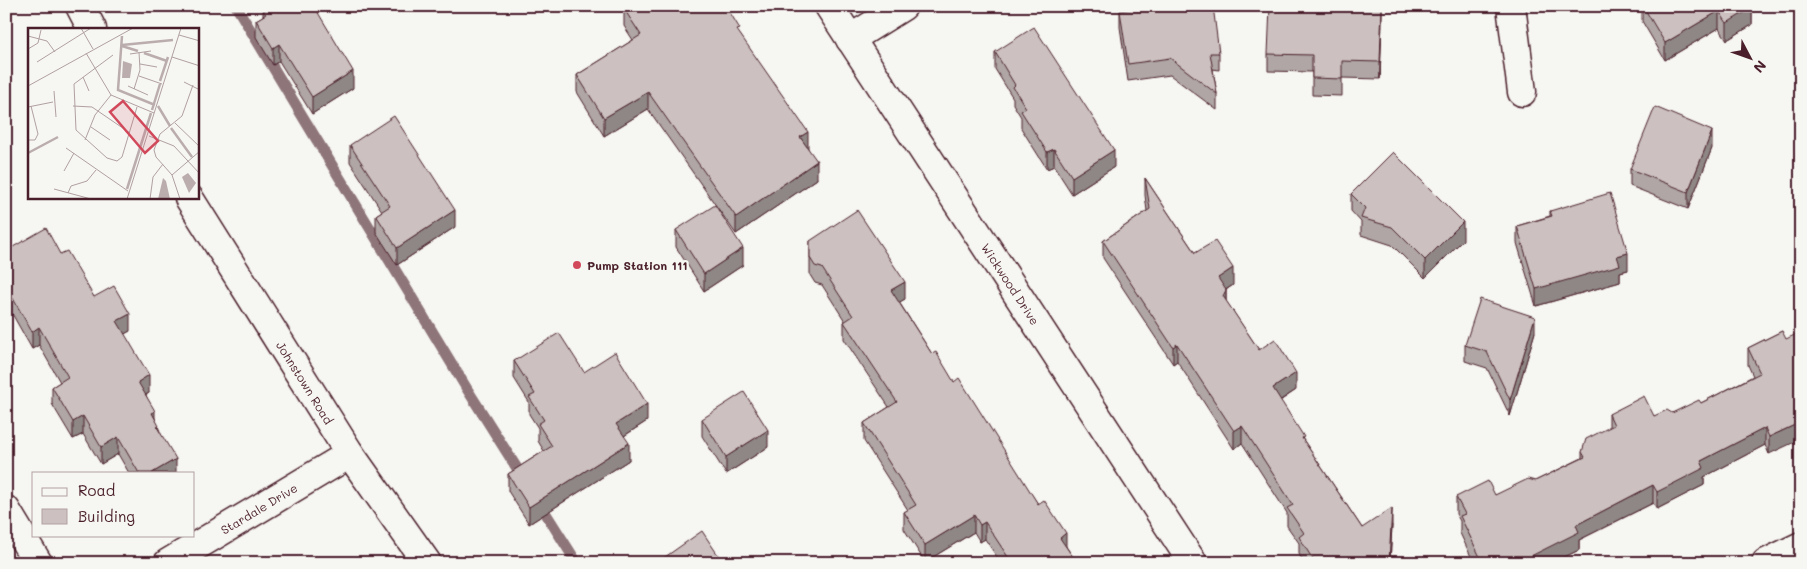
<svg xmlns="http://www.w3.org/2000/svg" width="1807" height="569" viewBox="0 0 1807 569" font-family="Mali,sans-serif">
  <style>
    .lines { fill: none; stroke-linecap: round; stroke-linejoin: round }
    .stream { stroke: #8e747a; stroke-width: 11 }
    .minor-casing { stroke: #4a1f2b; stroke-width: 31 }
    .secondary-casing { stroke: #4a1f2b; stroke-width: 31 }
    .minor { stroke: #f6f6f2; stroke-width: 28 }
    .secondary { stroke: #f6f6f2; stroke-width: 28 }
    .wall { fill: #afa6a5; stroke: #4a1f2b }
    .shaded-wall { fill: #8f8786; stroke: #4a1f2b }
    .building { fill: #ccc1c0; stroke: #4a1f2b }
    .poi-dot { fill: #d1495b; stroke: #f6f6f2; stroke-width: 2 }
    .labels { text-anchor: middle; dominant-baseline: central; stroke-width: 4.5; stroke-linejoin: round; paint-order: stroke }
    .poi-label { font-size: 12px; font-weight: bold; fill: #4a1f2b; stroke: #f6f6f2; text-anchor: start }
    .street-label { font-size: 12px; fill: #4a1f2b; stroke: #f6f6f2 }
    .inset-river { fill: none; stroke: #bbadae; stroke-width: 2.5 }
    .inset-road { fill: none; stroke: #b1a0a2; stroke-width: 1 }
    .view { fill: #d1495b; fill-opacity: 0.15; stroke: #d1495b; stroke-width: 2.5 }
    .inset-edge { fill: none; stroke: #4a1f2b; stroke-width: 2.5 }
  </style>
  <rect width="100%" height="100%" fill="#f6f6f2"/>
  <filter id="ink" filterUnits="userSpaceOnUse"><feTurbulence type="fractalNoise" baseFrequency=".02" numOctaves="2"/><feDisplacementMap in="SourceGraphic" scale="10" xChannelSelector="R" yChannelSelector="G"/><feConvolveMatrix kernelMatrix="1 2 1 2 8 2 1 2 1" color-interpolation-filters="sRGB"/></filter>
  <g filter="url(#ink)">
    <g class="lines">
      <!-- stream -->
      <g class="stream">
        <polyline points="236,6 467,389 525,481"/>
        <polyline points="538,501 577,563"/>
      </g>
      <defs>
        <g id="minor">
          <path id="s1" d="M829 6 1193 563"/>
          <polyline points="1511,6 1522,92"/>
          <polyline points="850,39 903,6"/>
          <polyline points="6,510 38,563"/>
          <path id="s2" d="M168 563 350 454"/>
          <polyline points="1766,563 1801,546"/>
        </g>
        <g id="secondary">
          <polyline points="80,6 92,29"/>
          <path id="s3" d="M189 198 350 454 427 563"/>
        </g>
      </defs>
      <!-- minor casing -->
      <use href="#minor" class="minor-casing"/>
      <!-- secondary casing -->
      <use href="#secondary" class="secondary-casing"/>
      <!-- minor -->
      <use href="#minor" class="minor"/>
      <!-- secondary -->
      <use href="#secondary" class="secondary"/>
    </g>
    <!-- wall -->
    <g class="wall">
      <polygon points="1642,6 1755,6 1752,8 1752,25 1727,40 1719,28 1665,60 1642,21"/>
      <polygon points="624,9 740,35 808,149 817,179 736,234 648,109 604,136 577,92 577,75 633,40 624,26"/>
      <polygon points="263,11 353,88 312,114 279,61 273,65 256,37 256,20 263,16"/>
      <polygon points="1120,11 1219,53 1219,70 1213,69 1217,94 1217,110 1170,75 1128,81 1120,27"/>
      <polygon points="1382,19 1380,79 1342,78 1342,96 1312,95 1312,72 1268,71 1268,54"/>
      <polygon points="995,52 1114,167 1072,194 1054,166 1047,169 1021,128 1021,117 1013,104 1013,98 995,69"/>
      <polygon points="350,145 455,227 397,265 376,232 376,215 382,211 350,162"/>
      <polygon points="1712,148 1688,209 1630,186 1630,169"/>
      <polygon points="1145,178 1195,253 1233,285 1226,290 1226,301 1259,350 1296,390 1280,401 1304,441 1362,528 1392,525 1390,563 1304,563 1299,554 1299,543 1287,526 1287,513 1242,443 1234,449 1177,361 1173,364 1103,258 1103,241 1147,211 1145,195"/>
      <polygon points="1351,194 1463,240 1425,278 1392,245 1361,235 1361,222 1351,211"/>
      <polygon points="1550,211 1628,270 1620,272 1620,282 1536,306 1517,243 1517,226 1550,216"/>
      <polygon points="676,230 743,265 704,291 676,247"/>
      <polygon points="810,241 905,299 899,302 932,354 954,382 1038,504 1077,563 1001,563 985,539 980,542 974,532 925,562 904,529 904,512 908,510 864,441 864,423 889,407 844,339 844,322 845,321 822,285 815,283 810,275"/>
      <polygon points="6,251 60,254 94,297 130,331 124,334 149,393 146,395 176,473 129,473 118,454 101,464 83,434 73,439 52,404 52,387 60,382 39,345 32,349 6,303"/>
      <polygon points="1782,331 1769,454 1765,445 1704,477 1704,485 1657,509 1653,503 1579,540 1579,550 1552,563 1474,563 1460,533 1460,521 1456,514 1456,497 1495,495 1535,481 1582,458 1582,452 1609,428 1609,414 1654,416 1672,413 1701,403 1753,376 1748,365 1748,348"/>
      <polygon points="1535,332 1510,416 1487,368 1465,361 1465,345"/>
      <polygon points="514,361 584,372 647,421 624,436 629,460 529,524 508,491 508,474 544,451 538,441 538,428 529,414 529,402 514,378"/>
      <polygon points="702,419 768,447 726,474 702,436"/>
    </g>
    <!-- shaded-wall -->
    <g class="shaded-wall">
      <polygon points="1382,6 1382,19 1380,79 1380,62"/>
      <polygon points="1744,6 1755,6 1752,8 1752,25 1727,40 1727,23"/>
      <polygon points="1719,11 1719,28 1665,60 1665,43"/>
      <polygon points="279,44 279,61 273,65 273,48"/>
      <polygon points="353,71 353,88 312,114 312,97"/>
      <polygon points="648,92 648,109 604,136 604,118"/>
      <polygon points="1712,131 1712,148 1688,209 1688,192"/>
      <polygon points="808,132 808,149 800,137"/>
      <polygon points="1054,149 1054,166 1047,169 1047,152"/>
      <polygon points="1114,150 1114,167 1072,194 1072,177"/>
      <polygon points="817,161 817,179 736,234 736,217"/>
      <polygon points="455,210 455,227 397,265 397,248"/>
      <polygon points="1463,222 1463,240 1425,278 1425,260"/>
      <polygon points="743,248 743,265 704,291 704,274"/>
      <polygon points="1628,253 1628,270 1620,272 1620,282 1536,306 1536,289 1617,256"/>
      <polygon points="1233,268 1233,285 1218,295 1218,278"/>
      <polygon points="905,282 905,299 891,307 891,290"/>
      <polygon points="1226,290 1226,307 1223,296"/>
      <polygon points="130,314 130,331 117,338 117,321"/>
      <polygon points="1535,317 1535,332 1510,416 1510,400"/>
      <polygon points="39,327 39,345 32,349 32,332"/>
      <polygon points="1177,344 1177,361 1173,364 1173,347"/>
      <polygon points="1296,373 1296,390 1273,405 1273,388"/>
      <polygon points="149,375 149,393 138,399 138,382"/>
      <polygon points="647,404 647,421 616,441 616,424"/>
      <polygon points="155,411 155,428 152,413"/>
      <polygon points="83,416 83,434 73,439 73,422"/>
      <polygon points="1801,422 1801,439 1769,454 1769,437"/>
      <polygon points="1242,426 1242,443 1234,449 1234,431"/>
      <polygon points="1765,428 1765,445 1704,477 1704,485 1657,509 1657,492 1701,461"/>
      <polygon points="768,430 768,447 726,474 726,457"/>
      <polygon points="118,437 118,454 101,464 101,447"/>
      <polygon points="629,443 629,460 529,524 529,507"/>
      <polygon points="176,459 176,473 152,473"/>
      <polygon points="1653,485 1653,503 1579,540 1579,550 1552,563 1517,563 1576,525"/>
      <polygon points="1392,508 1392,525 1390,563 1389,563"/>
      <polygon points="974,515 974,532 925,562 925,545"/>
      <polygon points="985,522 985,539 980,542 980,525"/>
      <polygon points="1066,533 1066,551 1060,538"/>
    </g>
    <!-- building -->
    <g class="building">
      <polygon points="271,6 314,6 353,71 312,97 279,44 273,48 256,20 266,14 263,11"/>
      <polygon points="628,6 726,6 740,29 737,30 808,132 800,137 817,161 736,217 648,92 604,118 577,75 641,35 624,9"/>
      <polygon points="1151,6 1213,6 1219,53 1210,53 1217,94 1170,58 1128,64 1120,11"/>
      <polygon points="1270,6 1382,6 1380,62 1342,61 1342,79 1312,78 1312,55 1268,54"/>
      <polygon points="1643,6 1751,6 1752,8 1727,23 1719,11 1665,43"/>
      <polygon points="1034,27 1114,150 1072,177 1054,149 1047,152 1021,111 1026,108 1013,87 1015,85 995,52"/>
      <polygon points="1655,107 1712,131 1688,192 1630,169"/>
      <polygon points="394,116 455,210 397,248 376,215 390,206 350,145"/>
      <polygon points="1393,152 1463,222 1425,260 1392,227 1361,218 1365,208 1351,194"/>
      <polygon points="1145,178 1195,253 1215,241 1233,268 1218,278 1226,290 1223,296 1259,350 1275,339 1296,373 1273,388 1304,437 1302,438 1362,528 1392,508 1389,563 1315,563 1299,537 1304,533 1287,508 1293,505 1242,426 1234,431 1177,344 1173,347 1103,241 1150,209"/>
      <polygon points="1610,193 1628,253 1617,256 1620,265 1536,289 1517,226 1552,216 1550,211"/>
      <polygon points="715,205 743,248 704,274 676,230"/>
      <polygon points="857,210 905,282 891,290 932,354 936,352 954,382 959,378 1038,504 1044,500 1066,533 1060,538 1077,563 1012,563 985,522 980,525 974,515 925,545 904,512 916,505 864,423 897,402 844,322 853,316 822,268 815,266 810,258 810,241"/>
      <polygon points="46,228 60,254 67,251 94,297 114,286 130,314 117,321 149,375 138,382 155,411 152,413 159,426 157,427 176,459 152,473 139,473 118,437 101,447 83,416 73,422 52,387 68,377 39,327 32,332 6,286 6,284 10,282 6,274 6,251"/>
      <polygon points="1480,299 1535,317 1510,400 1487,352 1465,345"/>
      <polygon points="1782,331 1786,339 1801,332 1801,422 1769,437 1765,428 1701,461 1704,468 1657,492 1653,485 1576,525 1579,532 1517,563 1483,563 1460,516 1465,514 1456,497 1488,481 1495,495 1528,479 1535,481 1585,457 1582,452 1586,439 1614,425 1609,414 1644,396 1654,416 1667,410 1672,413 1699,400 1701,403 1760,373 1748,348"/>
      <polygon points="559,333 584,372 615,352 647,404 616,424 629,443 529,507 508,474 552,446 538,424 544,420 529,397 535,394 514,361"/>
      <polygon points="744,392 768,430 726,457 702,419"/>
      <polygon points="702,531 722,561 720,563 650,563 656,558 658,562"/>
    </g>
  </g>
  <!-- markers -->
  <circle class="poi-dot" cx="577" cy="265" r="5"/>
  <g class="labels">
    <!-- poi labels -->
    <g class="poi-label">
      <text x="587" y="265">Pump Station 111</text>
    </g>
    <!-- street labels -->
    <g class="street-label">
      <text stroke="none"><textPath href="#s1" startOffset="332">Wickwood Drive</textPath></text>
      <text stroke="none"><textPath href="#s3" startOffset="218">Johnstown Road</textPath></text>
      <text stroke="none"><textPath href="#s2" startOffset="106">Stardale Drive</textPath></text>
    </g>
  </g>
  <!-- overview -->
  <g transform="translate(28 28)">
    <rect width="171" height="171" fill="#f6f6f2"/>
    <path d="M95 33 104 36 102 50H94ZM160 145 168 155 161 165 154 149ZM135 150 138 153 142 171H130Z" fill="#bbadae"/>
    <path class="inset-river" d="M94 8 90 62 127 77M94 17 145 12M94 18 110 23M116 25 139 33M132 53 140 29M130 78 142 98M124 82 132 56M143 100 164 129M0 125 30 109M99 161 123 85"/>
    <path class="inset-road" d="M53 0 65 21M151 7 172 13M0 8 19 13 27 24M0 21 10 15 13 2M58 25 83 67 126 85M102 26 123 23M85 27 46 56 48 102 79 130 89 133 94 129 109 79M144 29 172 38M9 34 63 0M112 36 129 39M111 48 134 56M55 49 61 63M156 54 172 62M0 58 105 0M100 58 120 67M106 61 112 42 111 24M26 63 28 89M45 78 64 79 102 105M0 79 25 74M147 95 172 119M63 99 82 112M121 108 146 118 172 146M0 112H7L10 106 3 78M57 112 67 87 83 67M38 120 100 163M36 143 46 125M144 147 172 123M26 161 63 171M40 165 43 158 59 153 68 142M99 171 153 0M122 171 125 149 135 136M152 171 144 147 128 129 126 122 132 106 154 88 165 57"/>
    <path class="view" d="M95 73 130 113 117 125 82 84Z"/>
    <rect width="171" height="171" class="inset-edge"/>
  </g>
  <!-- margin -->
  <rect width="1807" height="569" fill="none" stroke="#f6f6f2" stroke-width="25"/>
  <rect x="12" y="12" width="1782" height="544" fill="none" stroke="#4a1f2b" stroke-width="2" filter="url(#ink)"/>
  <!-- legend -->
  <rect x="32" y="472" width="162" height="65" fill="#f6f6f2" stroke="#b1a0a2"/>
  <rect x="42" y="488" width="25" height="8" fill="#f6f6f2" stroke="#b1a0a2"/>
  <text x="78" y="496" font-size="15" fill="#4a1f2b">Road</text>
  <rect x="42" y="509" width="25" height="15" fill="#ccc1c0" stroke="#b1a0a2"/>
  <text x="78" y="522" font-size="15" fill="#4a1f2b">Building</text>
  <!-- north arrow -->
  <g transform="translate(1750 58) rotate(131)" stroke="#f6f6f2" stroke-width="4" paint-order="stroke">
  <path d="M0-4L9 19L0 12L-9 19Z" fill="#4a1f2b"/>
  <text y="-8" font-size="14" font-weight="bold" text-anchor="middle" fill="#4a1f2b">N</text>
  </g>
</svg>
